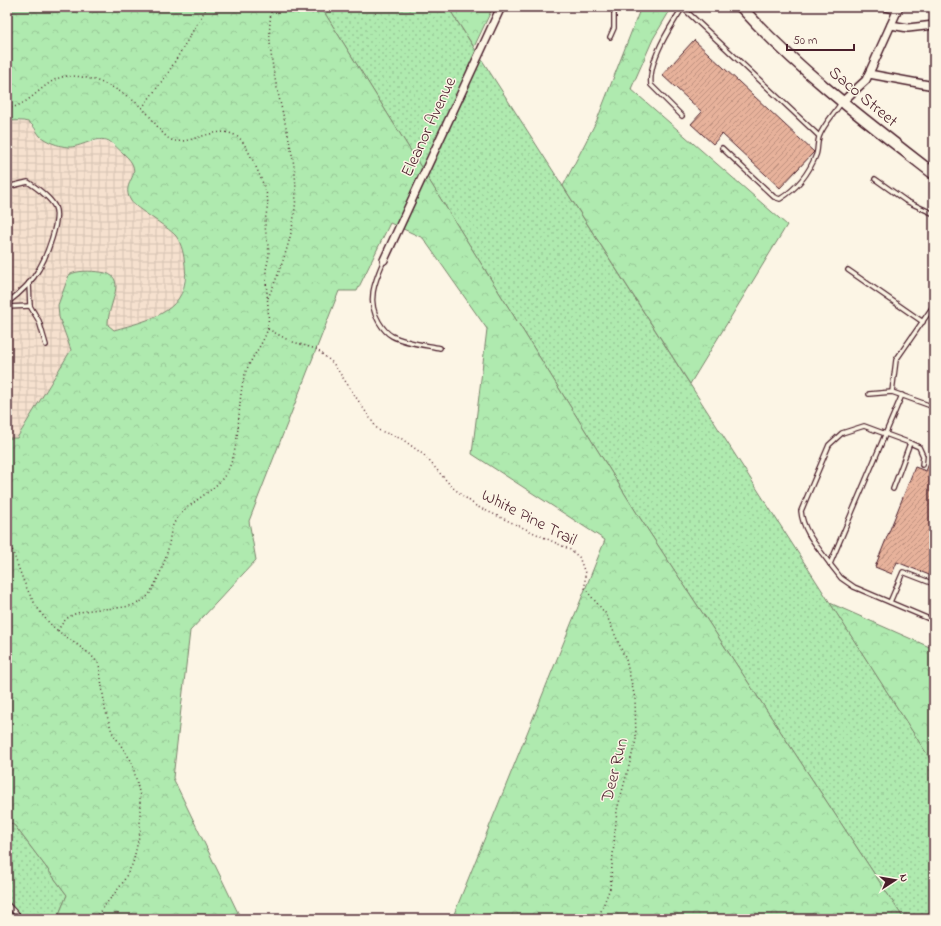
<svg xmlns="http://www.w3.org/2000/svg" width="941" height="926" viewBox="0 0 941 926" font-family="'Indie Flower',sans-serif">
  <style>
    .industrial { fill: url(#industrial-grid) }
    .grass { fill: url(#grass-dots); stroke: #7c846d }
    .forest { fill: url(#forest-crowns); stroke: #7c846d }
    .building { fill: url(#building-hatch); stroke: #4a1f2b }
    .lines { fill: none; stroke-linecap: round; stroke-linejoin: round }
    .lane-casing { stroke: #4a1f2b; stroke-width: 6 }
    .street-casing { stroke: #4a1f2b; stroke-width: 10 }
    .secondary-casing { stroke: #4a1f2b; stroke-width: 13 }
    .path { stroke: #4a1f2b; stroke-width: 1.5; stroke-dasharray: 1 3; stroke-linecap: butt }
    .lane { stroke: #fcf5e5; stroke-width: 3.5 }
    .street { stroke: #fcf5e5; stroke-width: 7 }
    .secondary { stroke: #fcf5e5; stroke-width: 10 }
    .labels { text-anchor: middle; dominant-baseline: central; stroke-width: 3; stroke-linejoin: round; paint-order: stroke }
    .street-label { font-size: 17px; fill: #4a1f2b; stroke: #fcf5e5 }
  </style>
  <defs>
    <pattern id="industrial-grid" width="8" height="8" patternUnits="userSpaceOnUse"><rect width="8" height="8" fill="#f6e1cf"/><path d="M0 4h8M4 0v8" fill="none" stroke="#d4c1b2"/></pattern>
    <pattern id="grass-dots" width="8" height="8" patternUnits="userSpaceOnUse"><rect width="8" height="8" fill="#afeaaf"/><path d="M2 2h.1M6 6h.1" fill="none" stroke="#98c897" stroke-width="1.8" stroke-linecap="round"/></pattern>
    <pattern id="forest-crowns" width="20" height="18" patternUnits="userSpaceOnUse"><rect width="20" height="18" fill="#afeaaf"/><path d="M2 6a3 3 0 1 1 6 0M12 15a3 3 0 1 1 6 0" fill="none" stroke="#98c897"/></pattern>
    <pattern id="building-hatch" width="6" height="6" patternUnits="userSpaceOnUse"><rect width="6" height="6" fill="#e7b29b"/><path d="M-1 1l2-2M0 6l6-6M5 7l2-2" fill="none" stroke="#bd907f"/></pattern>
  </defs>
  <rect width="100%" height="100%" fill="#fcf5e5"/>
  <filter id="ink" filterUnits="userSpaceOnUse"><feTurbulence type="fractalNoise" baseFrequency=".025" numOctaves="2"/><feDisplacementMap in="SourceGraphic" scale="8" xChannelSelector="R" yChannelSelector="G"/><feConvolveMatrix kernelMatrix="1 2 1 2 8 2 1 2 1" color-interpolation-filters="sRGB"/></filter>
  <g filter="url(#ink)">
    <!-- industrial -->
    <polygon class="industrial" points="7,121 28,122 40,135 68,147 103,140 109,142 133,161 135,169 127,190 132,203 164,225 178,238 184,253 186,270 181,293 177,302 169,310 149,320 114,330 108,325 107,314 116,287 114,277 105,272 69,275 58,305 59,317 71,350 17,438 7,438"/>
    <!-- grass -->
    <g class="grass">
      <polygon points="321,7 448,7 934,765 934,919 904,919 638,515"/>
      <polygon points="7,820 15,826 67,895 57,919 7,919"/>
    </g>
    <!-- forest -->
    <g class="forest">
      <path d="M7 7H321L638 515 904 919H452L605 540 472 454 487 329 423 238 390 223 357 291H339L249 521 256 560 190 631 173 778 241 919H57L67 895 15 826 7 820V438H17L71 350 59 317 58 305 69 275C77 270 91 271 100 272 131 275 107 304 108 325L114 330C149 320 191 312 185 265 184 256 182 244 176 236 166 225 136 209 131 201 118 180 149 176 123 153 119 150 114 144 109 141 97 135 80 148 68 147 58 146 47 142 40 136 36 131 34 125 28 122 22 120 14 121 7 121Z"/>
      <polygon points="448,7 493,7 474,47"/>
      <polygon points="641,7 672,7 653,39 631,89 787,225 690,384 563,186 597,120"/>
      <polygon points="830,603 934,649 934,765"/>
    </g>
    <!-- building -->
    <g class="building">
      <polygon points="694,40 814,152 780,188 722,134 713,144 691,124 702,112 662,75"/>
      <polygon points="934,451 934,577 897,562 892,574 875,567 915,467 926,471"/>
    </g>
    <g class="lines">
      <defs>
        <g id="lane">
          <polyline points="683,8 819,136"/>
          <polyline points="610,37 614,28 614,7"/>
          <path d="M682 116 651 85C648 61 670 27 683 7"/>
          <path d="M722 148 774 197 780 199C796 189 809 173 816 155 818 150 817 143 819 137 823 125 835 113 841 103"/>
          <polyline points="875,179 906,201 934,214"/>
          <path d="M7 187 28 182C37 188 50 197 55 207 61 220 46 257 39 269 32 282 19 294 7 303"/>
          <path d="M384 260C375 281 366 301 379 322 382 327 386 333 392 336 405 343 425 345 440 348"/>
          <polyline points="848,270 923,322"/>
          <polyline points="29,283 30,306 39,321 46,345"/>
          <polyline points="7,307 30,306"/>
          <polyline points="892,392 896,360 934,305"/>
          <polyline points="869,394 892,392 934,407"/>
          <polyline points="902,395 830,564 841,578 854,587 934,621"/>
          <polyline points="910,443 919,447 923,456 922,465"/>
          <path d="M830 564C818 547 803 532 801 511L829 445 842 433 864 426 910 443 893 489"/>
          <polyline points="890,602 903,572 934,584"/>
          <polyline points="7,904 21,919"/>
        </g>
        <g id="street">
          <polyline points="886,7 897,10"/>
          <polyline points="891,25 908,28 934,25"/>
          <polyline points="869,74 934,86"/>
          <polyline points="841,103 866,80 899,7"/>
          <polyline points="384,260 501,7"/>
        </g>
        <path id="secondary" d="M741 7C798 70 867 122 934 174"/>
      </defs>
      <!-- lane casing -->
      <use href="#lane" class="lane-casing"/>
      <!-- street casing -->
      <use href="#street" class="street-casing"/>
      <!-- secondary casing -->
      <use href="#secondary" class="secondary-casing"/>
      <!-- path -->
      <g class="path">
        <path d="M7 108C32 107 46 74 72 76 97 77 124 91 142 108 152 117 158 130 168 138 185 151 218 120 239 138 247 144 263 182 266 192 270 203 266 212 265 222 265 233 268 243 269 253 269 259 267 264 266 270 265 286 271 317 267 331 262 346 250 359 245 374 237 401 241 433 232 460 223 492 190 497 174 523 170 530 170 541 168 549 164 564 158 580 150 593 130 622 73 594 58 631L90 654 99 664 105 709 112 732 132 762 140 796V832L133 863 122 884 94 919"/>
        <polyline points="142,108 168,73 207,7"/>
        <path d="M268 298C287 255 301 214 294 166 287 118 262 55 272 7"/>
        <polyline points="268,329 290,341 316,349 333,363 378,430 402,439 424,455 452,487 476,506 569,549 579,557 585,573 585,589 606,614 626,660 635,698 636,740 617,810 610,888 598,919"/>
        <path d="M7 535C20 570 28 606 58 631"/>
      </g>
      <!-- lane -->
      <use href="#lane" class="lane"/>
      <!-- street -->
      <use href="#street" class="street"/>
      <!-- secondary -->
      <use href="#secondary" class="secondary"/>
    </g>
  </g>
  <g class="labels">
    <!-- street labels -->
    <g class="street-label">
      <text transform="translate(863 97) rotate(40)">Saco Street</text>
      <text transform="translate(429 127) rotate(-65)">Eleanor Avenue</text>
      <text transform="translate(529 518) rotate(27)">White Pine Trail</text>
      <text transform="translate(615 770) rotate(-76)">Deer Run</text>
    </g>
  </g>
  <!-- margin -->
  <rect width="941" height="926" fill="none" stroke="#fcf5e5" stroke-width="24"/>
  <rect x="12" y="12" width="917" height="902" fill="none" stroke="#4a1f2b" stroke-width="1.5" filter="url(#ink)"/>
  <!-- north arrow -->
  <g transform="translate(895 880) rotate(78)" stroke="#fcf5e5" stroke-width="3" paint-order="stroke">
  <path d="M0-3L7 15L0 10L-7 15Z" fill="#4a1f2b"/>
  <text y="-6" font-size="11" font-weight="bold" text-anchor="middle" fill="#4a1f2b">N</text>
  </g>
  <!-- scale -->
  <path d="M787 44v6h67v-6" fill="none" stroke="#4a1f2b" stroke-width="2"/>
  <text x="793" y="44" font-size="12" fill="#4a1f2b" stroke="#fcf5e5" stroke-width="3" paint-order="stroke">50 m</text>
</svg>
